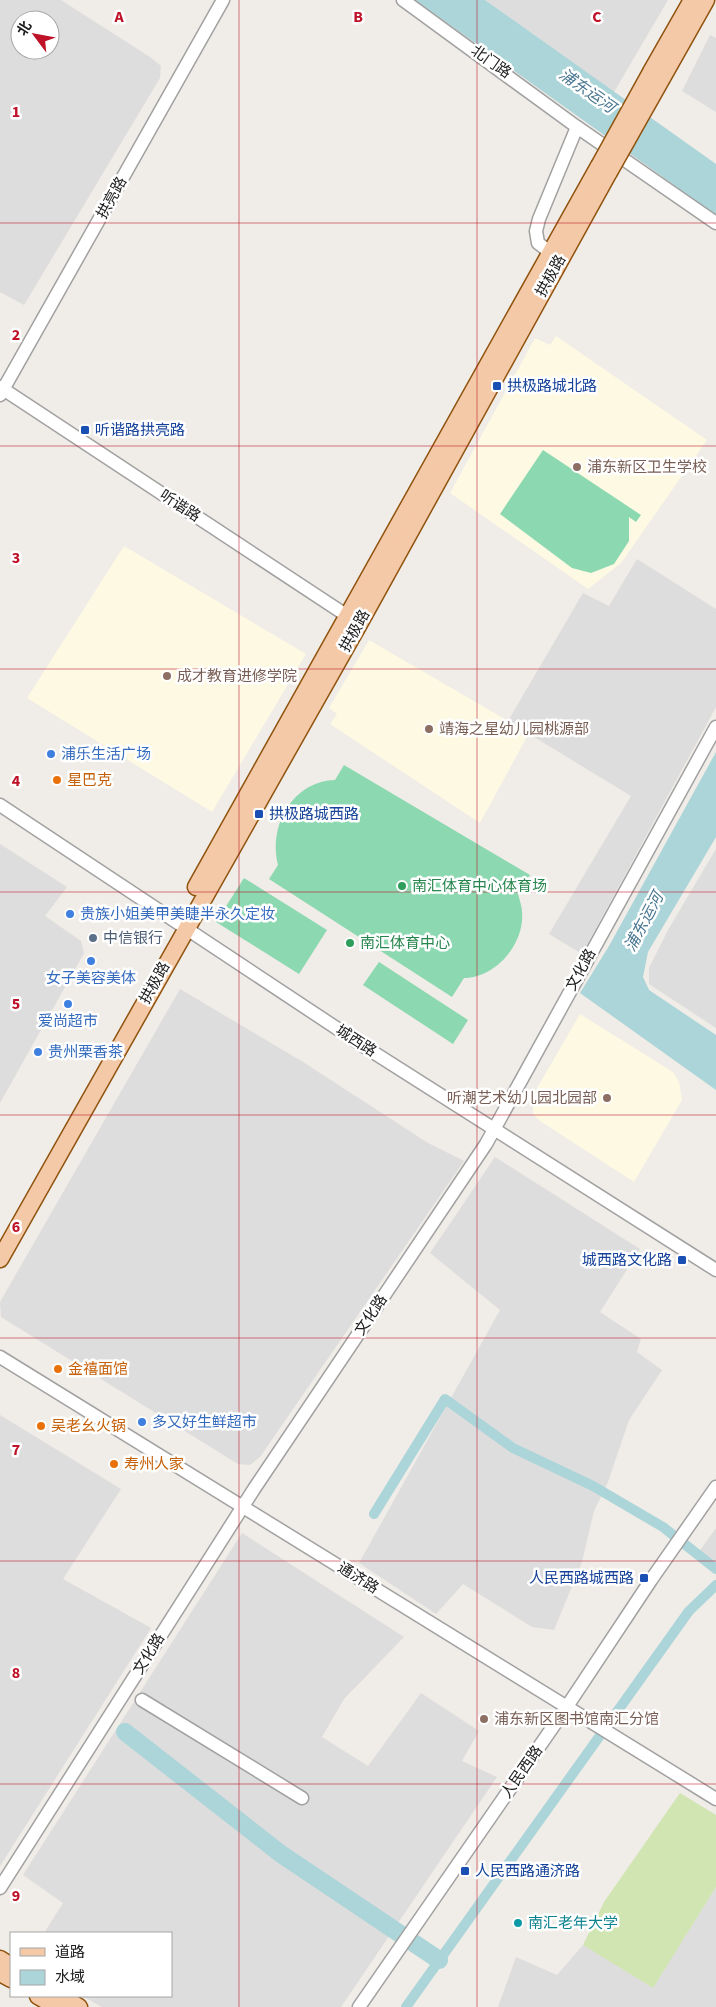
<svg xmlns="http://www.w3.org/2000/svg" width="716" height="2007" viewBox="0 0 716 2007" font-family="'Source Sans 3','Noto Sans SC',sans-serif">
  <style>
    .residential { fill: #dedddd; fill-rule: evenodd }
    .education { fill: #fdf9e3 }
    .garden { fill: #d1e5b2 }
    .pitch { fill: #8cd8b1 }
    .water { fill: #abd5d9 }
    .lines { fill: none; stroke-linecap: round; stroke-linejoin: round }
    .canal { stroke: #abd5d9; stroke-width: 10 }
    .river { stroke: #abd5d9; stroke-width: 18 }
    .minor-casing { stroke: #a1a1a1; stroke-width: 15 }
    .major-casing { stroke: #8f530d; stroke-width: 19 }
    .minor { stroke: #fff; stroke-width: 12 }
    .major { stroke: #f4c9a7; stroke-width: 16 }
    .major-bridge-casing { stroke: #8f530d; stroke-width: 19; stroke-linecap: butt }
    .major-bridge { stroke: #f4c9a7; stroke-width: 16 }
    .grid { fill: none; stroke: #bf1127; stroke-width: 1; stroke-opacity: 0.55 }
    .transit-dot { fill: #1a4fb4; stroke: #fff; stroke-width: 2 }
    .education-dot { fill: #8d6e63; stroke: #fff; stroke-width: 2 }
    .shop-dot { fill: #3f7fe0; stroke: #fff; stroke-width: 2 }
    .food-dot { fill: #e8710a; stroke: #fff; stroke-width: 2 }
    .leisure-dot { fill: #2e9e5b; stroke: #fff; stroke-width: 2 }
    .service-dot { fill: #5c6f8a; stroke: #fff; stroke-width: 2 }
    .culture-dot { fill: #0f9aa8; stroke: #fff; stroke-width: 2 }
    .labels { text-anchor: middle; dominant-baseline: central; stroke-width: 5; stroke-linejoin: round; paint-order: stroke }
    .street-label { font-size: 15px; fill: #202020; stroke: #fff }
    .transit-label { font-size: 15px; fill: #164399; stroke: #fff; text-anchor: start }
    .education-label { font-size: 15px; fill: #785e54; stroke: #fff; text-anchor: start }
    .shop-label { font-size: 15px; fill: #366cbe; stroke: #fff; text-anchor: start }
    .food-label { font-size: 15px; fill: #c56008; stroke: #fff; text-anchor: start }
    .leisure-label { font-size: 15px; fill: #27864d; stroke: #fff; text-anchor: start }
    .service-label { font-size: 15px; fill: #4e5e75; stroke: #fff; text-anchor: start }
    .culture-label { font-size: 15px; fill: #0d838f; stroke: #fff; text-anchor: start }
    .water-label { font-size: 16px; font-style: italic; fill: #4a7791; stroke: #fff }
    .grid-label { font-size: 16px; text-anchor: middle; font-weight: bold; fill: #bf1127; stroke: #fff; stroke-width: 5; stroke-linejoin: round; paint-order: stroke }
  </style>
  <rect width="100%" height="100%" fill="#f0ece7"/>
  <!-- residential -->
  <g class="residential">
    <path d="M0 0H61L150 57 161 66 160 78 24 305 0 292ZM20 20H50V50H20Z"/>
    <polygon points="485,0 668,0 614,92"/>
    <polygon points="710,35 716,38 716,112 682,91"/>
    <polygon points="637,559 716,609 716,707 582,954 549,934 631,796 508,721 583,593 609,606"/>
    <polygon points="0,844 67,887 45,916 81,941 84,953 0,1103"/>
    <polygon points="716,849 716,1028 649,984 649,968 668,930"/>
    <polygon points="180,989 303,1062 428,1143 464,1161 260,1457 250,1465 238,1464 1,1317 0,1302"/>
    <polygon points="495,1157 640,1249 600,1312 641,1339 637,1352 662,1370 629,1420 608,1482 594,1511 582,1562 554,1630 532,1627 463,1584 436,1614 359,1563 500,1310 430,1253"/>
    <polygon points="0,1415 121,1489 63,1579 151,1628 0,1866"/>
    <polygon points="716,1528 716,1566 698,1553"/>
    <polygon points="242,1533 404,1637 344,1699 322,1737 368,1766 421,1693 479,1731 462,1761 497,1777 341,2007 102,2007 82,1996 171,1996 171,1933 44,1933 63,1903 23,1875"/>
    <polygon points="716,1887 716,2007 498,2007 516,1957 557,1975 583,1945 653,1987"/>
  </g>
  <!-- education -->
  <g class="education">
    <polygon points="556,336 707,440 621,563 588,589 450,493 535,338 550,345"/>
    <polygon points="124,546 306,654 212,812 27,698"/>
    <polygon points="369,640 529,733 480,823 330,724 337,714 329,708"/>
    <polygon points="580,1014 673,1072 679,1082 682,1100 634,1182 540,1121 533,1114 533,1095"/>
  </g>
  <!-- garden -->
  <polygon class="garden" points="680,1793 716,1815 716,1887 653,1988 583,1945 604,1902"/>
  <!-- pitch -->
  <g class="pitch">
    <polygon points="543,450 641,515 636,522 629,517 629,541 614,564 591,573 572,568 500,514"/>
    <path d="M344 765 530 875 518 893C519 899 522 906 522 912 525 944 495 978 464 978L452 997 269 879 278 865C268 827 292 781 335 780Z"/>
    <polygon points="244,878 327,930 299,974 216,922"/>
    <polygon points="379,962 468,1020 453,1044 363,985"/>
  </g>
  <!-- water -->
  <g class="water">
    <polygon points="415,0 485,0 716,164 716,215"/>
    <polygon points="716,752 716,837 648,952 643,977 649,990 716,1035 716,1090 580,993 609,946"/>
  </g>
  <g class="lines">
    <!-- canal -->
    <g class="canal">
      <polyline points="374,1514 445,1399 513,1448 593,1486 663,1527 716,1569"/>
      <polyline points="406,2007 689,1611 716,1585"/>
    </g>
    <!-- river -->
    <polyline class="river" points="125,1732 281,1854 439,1960"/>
    <defs>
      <g id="minor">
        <polyline points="403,0 577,127"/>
        <polyline points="551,253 538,243 536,231 539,219 577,127 716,223"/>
        <polyline points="0,387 355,621"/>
        <polyline points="0,395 223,0"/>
        <polyline points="0,805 365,1047 716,1270"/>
        <polyline points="0,1357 716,1799"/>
        <polyline points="142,1700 302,1798"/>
        <polyline points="0,1888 254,1489 486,1144 716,727"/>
        <polyline points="359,2007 566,1708 651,1580 716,1487"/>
      </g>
      <g id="major">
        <polyline points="651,72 692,0"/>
        <polyline points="662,78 706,0"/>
        <polyline points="196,887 599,166"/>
        <polyline points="0,1259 359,624 609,172"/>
        <polyline points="0,1959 11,1966"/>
        <polyline points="0,1973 11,1979"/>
        <polyline points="38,1996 57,2007"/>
        <polyline points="61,1996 79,2007"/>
      </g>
    </defs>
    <!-- minor casing -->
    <use href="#minor" class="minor-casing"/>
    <!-- major casing -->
    <use href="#major" class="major-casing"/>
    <!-- minor -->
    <use href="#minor" class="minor"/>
    <!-- major -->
    <use href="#major" class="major"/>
    <defs>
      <g id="major-bridge">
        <polyline points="599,166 651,72"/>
        <polyline points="609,172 662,78"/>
      </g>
    </defs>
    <!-- major-bridge casing -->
    <use href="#major-bridge" class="major-bridge-casing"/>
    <!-- major-bridge -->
    <use href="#major-bridge" class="major-bridge"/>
  </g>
  <!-- grid -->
  <path class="grid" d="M239 0V2007M477 0V2007M0 223H716M0 446H716M0 669H716M0 892H716M0 1115H716M0 1338H716M0 1561H716M0 1784H716"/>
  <!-- markers -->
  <g class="transit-dot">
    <rect x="492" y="381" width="10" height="10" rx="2.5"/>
    <rect x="80" y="425" width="10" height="10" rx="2.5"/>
    <rect x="254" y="809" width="10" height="10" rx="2.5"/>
    <rect x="677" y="1255" width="10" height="10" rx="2.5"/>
    <rect x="639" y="1573" width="10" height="10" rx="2.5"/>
    <rect x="460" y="1866" width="10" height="10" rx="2.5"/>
  </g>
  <g class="education-dot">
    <circle cx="577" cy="467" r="5"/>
    <circle cx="167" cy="676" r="5"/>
    <circle cx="429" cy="729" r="5"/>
    <circle cx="607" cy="1098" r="5"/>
    <circle cx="484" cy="1719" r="5"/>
  </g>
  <g class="shop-dot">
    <circle cx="51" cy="754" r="5"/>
    <circle cx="70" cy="914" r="5"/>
    <circle cx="91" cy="961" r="5"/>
    <circle cx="68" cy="1004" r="5"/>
    <circle cx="38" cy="1052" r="5"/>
    <circle cx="142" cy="1422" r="5"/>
  </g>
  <g class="food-dot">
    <circle cx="57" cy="780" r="5"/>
    <circle cx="58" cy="1369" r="5"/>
    <circle cx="41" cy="1426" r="5"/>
    <circle cx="114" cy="1464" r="5"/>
  </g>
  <g class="leisure-dot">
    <circle cx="402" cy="886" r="5"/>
    <circle cx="350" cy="943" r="5"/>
  </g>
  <circle class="service-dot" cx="93" cy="938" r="5"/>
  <circle class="culture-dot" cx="518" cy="1923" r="5"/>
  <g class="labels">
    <!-- street labels -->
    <g class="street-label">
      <text transform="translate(491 62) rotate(35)">北门路</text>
      <text transform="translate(112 198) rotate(-61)">拱亮路</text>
      <text transform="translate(551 276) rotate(-61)">拱极路</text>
      <text transform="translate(180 506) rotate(33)">听谐路</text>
      <text transform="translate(355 631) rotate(-61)">拱极路</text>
      <text transform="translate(581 970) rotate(-61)">文化路</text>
      <text transform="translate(155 983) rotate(-61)">拱极路</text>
      <text transform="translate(356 1041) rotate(33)">城西路</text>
      <text transform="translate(371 1315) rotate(-56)">文化路</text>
      <text transform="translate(358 1578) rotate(32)">通济路</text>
      <text transform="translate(149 1654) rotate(-58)">文化路</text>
      <text transform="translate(522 1772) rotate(-55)">人民西路</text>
    </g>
    <!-- transit labels -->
    <g class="transit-label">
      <text x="507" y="386">拱极路城北路</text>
      <text x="95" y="430">听谐路拱亮路</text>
      <text x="269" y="814">拱极路城西路</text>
      <text x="672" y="1260" text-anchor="end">城西路文化路</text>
      <text x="634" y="1578" text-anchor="end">人民西路城西路</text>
      <text x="475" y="1871">人民西路通济路</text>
    </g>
    <!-- education labels -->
    <g class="education-label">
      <text x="587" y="467">浦东新区卫生学校</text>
      <text x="177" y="676">成才教育进修学院</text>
      <text x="439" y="729">靖海之星幼儿园桃源部</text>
      <text x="597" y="1098" text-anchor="end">听潮艺术幼儿园北园部</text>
      <text x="494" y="1719">浦东新区图书馆南汇分馆</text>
    </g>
    <!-- shop labels -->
    <g class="shop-label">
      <text x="61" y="754">浦乐生活广场</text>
      <text x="80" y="914">贵族小姐美甲美睫半永久定妆</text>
      <text x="91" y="978" text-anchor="middle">女子美容美体</text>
      <text x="68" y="1021" text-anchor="middle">爱尚超市</text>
      <text x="48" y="1052">贵州栗香茶</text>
      <text x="152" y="1422">多又好生鲜超市</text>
    </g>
    <!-- food labels -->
    <g class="food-label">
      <text x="67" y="780">星巴克</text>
      <text x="68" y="1369">金禧面馆</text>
      <text x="51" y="1426">吴老幺火锅</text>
      <text x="124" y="1464">寿州人家</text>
    </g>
    <!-- leisure labels -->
    <g class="leisure-label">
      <text x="412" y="886">南汇体育中心体育场</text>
      <text x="360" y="943">南汇体育中心</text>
    </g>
    <!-- service labels -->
    <g class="service-label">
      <text x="103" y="938">中信银行</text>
    </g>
    <!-- culture labels -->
    <g class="culture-label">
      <text x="528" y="1923">南汇老年大学</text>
    </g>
    <!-- water labels -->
    <g class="water-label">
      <text transform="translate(587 91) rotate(35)">浦东运河</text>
      <text transform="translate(644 922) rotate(-62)">浦东运河</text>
    </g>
  </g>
  <g class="grid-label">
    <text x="119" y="22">A</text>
    <text x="358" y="22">B</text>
    <text x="597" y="22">C</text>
    <text x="16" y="117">1</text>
    <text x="16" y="340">2</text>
    <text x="16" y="563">3</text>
    <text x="16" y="786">4</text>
    <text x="16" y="1009">5</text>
    <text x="16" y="1232">6</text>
    <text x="16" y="1455">7</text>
    <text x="16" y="1678">8</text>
    <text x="16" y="1901">9</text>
  </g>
  <!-- legend -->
  <rect x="10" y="1932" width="162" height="65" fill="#ffffff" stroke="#a6a6a6"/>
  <rect x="20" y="1948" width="25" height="8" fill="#f4c9a7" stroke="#a6a6a6"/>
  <text x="55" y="1957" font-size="15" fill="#202020">道路</text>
  <rect x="20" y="1970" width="25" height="15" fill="#abd5d9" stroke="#a6a6a6"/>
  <text x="55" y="1982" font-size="15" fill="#202020">水域</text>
  <!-- north arrow -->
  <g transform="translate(35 35) rotate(302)"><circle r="24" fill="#ffffff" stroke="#a6a6a6"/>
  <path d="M0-4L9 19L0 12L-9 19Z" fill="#bf1127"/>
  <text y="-8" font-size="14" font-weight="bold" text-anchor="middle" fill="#202020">北</text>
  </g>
</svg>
